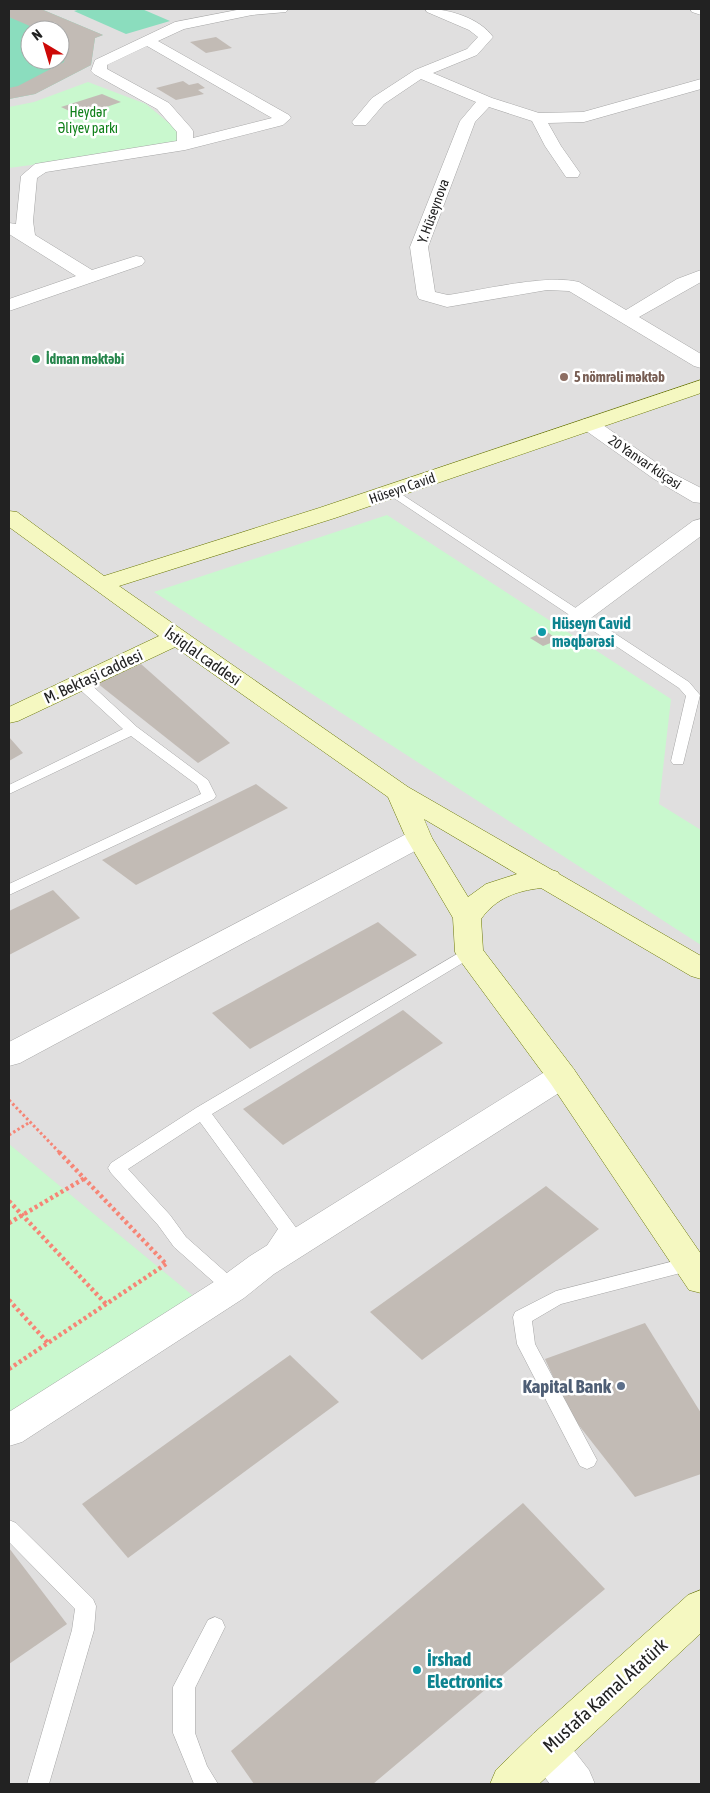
<svg xmlns="http://www.w3.org/2000/svg" width="710" height="1793" viewBox="0 0 710 1793" font-family="'Asap Condensed',sans-serif">
  <style>
    .residential { fill: #e0dfdf; fill-rule: evenodd }
    .park { fill: #c9f8ce }
    .pitch { fill: #8bddbe; fill-rule: evenodd }
    .building { fill: #c2bbb5 }
    .lines { fill: none; stroke-linecap: round; stroke-linejoin: round }
    .lane-casing { stroke: #a6a6a6; stroke-width: 1 }
    .street-casing { stroke: #a6a6a6; stroke-width: 1 }
    .secondary-casing { stroke: #6c7909; stroke-width: 1 }
    .path-far1 { stroke: #f68576; stroke-width: 3; stroke-dasharray: 2.5 2.5; stroke-linecap: butt }
    .path { stroke: #f68576; stroke-width: 4.5; stroke-dasharray: 3 3; stroke-linecap: butt }
    .lane { fill: #fff; fill-rule: evenodd }
    .street { fill: #fff; fill-rule: evenodd }
    .secondary { fill: #f5f8c1; fill-rule: evenodd }
    .leisure-dot { fill: #2e9e5b; stroke: #fff; stroke-width: 2 }
    .education-dot { fill: #8d6e63; stroke: #fff; stroke-width: 2 }
    .culture-dot { fill: #0f9aa8; stroke: #fff; stroke-width: 2 }
    .service-dot { fill: #5c6f8a; stroke: #fff; stroke-width: 2 }
    .labels { text-anchor: middle; dominant-baseline: central; stroke-width: 5; stroke-linejoin: round; paint-order: stroke }
    .far-park-label { font-size: 14px; fill: #10801a; stroke: #fff }
    .far-street-label { font-size: 14px; fill: #222; stroke: #fff }
    .far-leisure-label { font-size: 14px; font-weight: bold; fill: #27864d; stroke: #fff; text-anchor: start }
    .far-education-label { font-size: 14px; font-weight: bold; fill: #785e54; stroke: #fff; text-anchor: start }
    .culture-label { font-size: 16px; font-weight: bold; fill: #0d838f; stroke: #fff; text-anchor: start }
    .street-label { font-size: 16px; fill: #222; stroke: #fff }
    .near-service-label { font-size: 19px; font-weight: bold; fill: #4e5e75; stroke: #fff; text-anchor: end }
    .near-culture-label { font-size: 19px; font-weight: bold; fill: #0d838f; stroke: #fff; text-anchor: start }
    .near-street-label { font-size: 19px; fill: #222; stroke: #fff }
  </style>
  <rect width="100%" height="100%" fill="#f2efe9"/>
  <!-- residential -->
  <path class="residential" d="M9 9H701V1784H9ZM30 30H60V60H30Z"/>
  <!-- park -->
  <g class="park">
    <polygon points="88,82 146,104 193,143 9,168 9,107 34,102"/>
    <polygon points="387,515 671,699 659,804 701,830 701,945 154,592"/>
    <polygon points="9,1144 197,1299 9,1412"/>
  </g>
  <!-- pitch -->
  <g class="pitch">
    <path d="M9 9H41L103 35 95 38 91 65 35 94 9 99ZM30 30H60V60H30Z"/>
    <polygon points="81,9 142,9 170,21 126,34 74,11"/>
  </g>
  <!-- building -->
  <g class="building">
    <polygon points="9,9 41,9 103,35 95,38 91,65 35,94 9,99 9,88 18,86 64,62 67,43 60,40 60,30 39,30 9,17"/>
    <polygon points="216,37 232,48 206,53 190,42"/>
    <polygon points="183,81 189,85 198,83 205,88 198,90 204,94 176,100 156,88"/>
    <polygon points="102,94 121,102 80,116 61,107"/>
    <polygon points="546,631 558,640 543,646 530,638"/>
    <polygon points="141,664 230,743 198,763 97,683"/>
    <polygon points="9,737 23,753 9,761"/>
    <polygon points="256,784 288,808 136,885 102,860"/>
    <polygon points="53,890 80,918 9,955 9,911"/>
    <polygon points="378,922 417,955 250,1049 212,1013"/>
    <polygon points="403,1010 443,1043 283,1145 243,1109"/>
    <polygon points="546,1186 599,1229 422,1360 370,1312"/>
    <polygon points="645,1323 701,1413 701,1474 635,1497 570,1414 545,1359"/>
    <polygon points="290,1355 339,1402 128,1558 82,1504"/>
    <polygon points="523,1503 605,1589 373,1784 254,1784 231,1751"/>
    <polygon points="9,1548 67,1624 9,1664"/>
  </g>
  <g class="lines">
    <defs>
      <g id="lane">
        <polygon points="392,488 689,682 700,695 683,764 673,764 671,761 686,696 679,688 388,494 386,492 388,490"/>
        <polygon points="80,678 85,679 137,727 208,780 216,796 214,799 9,895 9,884 201,794 197,785 131,736 9,794 9,785 123,729 75,685 73,682"/>
        <path d="M469 947 474 948 477 952 474 956 212 1114 297 1229C291 1241 282 1260 267 1255L264 1250 278 1229 200 1122 128 1169 170 1215 186 1237 238 1283 241 1288 238 1293 232 1295 226 1293 174 1247 158 1225 111 1173 108 1168 111 1163 196 1108Z"/>
        <polygon points="690,1257 696,1259 699,1264 696,1269 561,1304 532,1321 535,1344 597,1460 594,1466 587,1469 580,1466 517,1344 513,1317 515,1312 556,1291"/>
        <polygon points="9,1520 16,1523 93,1599 96,1606 94,1630 49,1784 27,1784 72,1630 75,1609 9,1542"/>
        <polygon points="215,1617 222,1620 225,1627 195,1688 195,1733 207,1766 218,1784 194,1784 173,1733 173,1687 208,1620"/>
      </g>
      <g id="street">
        <path d="M242 9H288L286 12 252 15 184 29 158 41 289 115 291 118 283 125 185 150 46 172 37 178 33 221 35 235 92 270 136 256 142 257 145 261 142 265 9 311V299L76 276 9 234V223L16 224 21 176 35 164 41 163 177 141V132L157 109 94 74 91 71 95 60 175 22ZM147 46 272 118 193 138V131L191 128 169 103 107 69V65Z"/>
        <path d="M425 9C447 8 480 18 493 37L477 55 433 73 492 98 539 113 583 112 701 79V89L584 122 548 123 561 146 580 173 578 177H566L545 146 532 121 489 107 475 122 428 247 435 292 448 295C483 290 546 274 579 282L626 310 677 279 701 270V282L639 317 701 354V368L694 366 569 291 547 290 447 307 419 299 417 295 410 247 460 121 476 102 421 79 384 104 366 125H354L352 122 372 98 415 70 467 49 478 37 469 30 427 12Z"/>
        <polygon points="690,9 701,9 701,15 692,12"/>
        <polygon points="589,418 596,420 668,471 701,488 701,503 693,502 654,479 582,428 579,424 582,420"/>
        <polygon points="701,519 701,536 587,621 579,623 571,621 567,616 571,611 693,521"/>
        <polygon points="419,829 428,832 432,838 428,844 20,1063 9,1066 9,1042 410,832"/>
        <polygon points="562,1065 573,1068 577,1076 573,1084 274,1274 244,1298 22,1442 9,1446 9,1412 220,1278 250,1256 551,1068"/>
        <polygon points="547,1728 561,1734 589,1770 595,1784 550,1784 533,1762 527,1748 533,1734"/>
      </g>
      <g id="secondary">
        <path d="M701 380V393L335 518 119 586 408 787 552 870 558 872 559 874 701 956V979L691 976 541 888C516 891 496 898 481 919L483 950 573 1068 701 1254V1293L689 1290 551 1084 459 959 455 952 453 918 406 838 388 797 175 647 18 721 9 723V707L159 636 9 527V511L17 512 104 576 319 508ZM424 819 517 874 486 884 468 897 432 838Z"/>
        <polygon points="701,1590 701,1633 539,1784 490,1784 496,1770 533,1734 688,1595"/>
      </g>
    </defs>
    <!-- lane casing -->
    <use href="#lane" class="lane-casing"/>
    <!-- street casing -->
    <use href="#street" class="street-casing"/>
    <!-- secondary casing -->
    <use href="#secondary" class="secondary-casing"/>
    <!-- path-far1 -->
    <g class="path-far1">
      <polyline points="9,1100 60,1153"/>
      <polyline points="9,1135 30,1122"/>
    </g>
    <!-- path -->
    <g class="path">
      <polyline points="59,1152 166,1264"/>
      <polyline points="9,1201 106,1304"/>
      <polyline points="9,1223 85,1178"/>
      <polyline points="9,1300 48,1343"/>
      <polyline points="9,1369 166,1264"/>
    </g>
    <!-- lane -->
    <use href="#lane" class="lane"/>
    <!-- street -->
    <use href="#street" class="street"/>
    <!-- secondary -->
    <use href="#secondary" class="secondary"/>
  </g>
  <!-- markers -->
  <circle class="leisure-dot" cx="36" cy="359" r="5"/>
  <circle class="education-dot" cx="564" cy="377" r="5"/>
  <g class="culture-dot">
    <circle cx="542" cy="632" r="5"/>
    <circle cx="417" cy="1670" r="5"/>
  </g>
  <circle class="service-dot" cx="621" cy="1386" r="5"/>
  <g class="labels">
    <!-- far-park labels -->
    <g class="far-park-label">
      <text x="88" y="112">Heydər<tspan x="88" dy="16">Əliyev parkı</tspan></text>
    </g>
    <!-- far-street labels -->
    <g class="far-street-label">
      <text transform="translate(433 211) rotate(-70)">Y. Hüseynova</text>
      <text transform="translate(645 462) rotate(34)">20 Yanvar küçəsi</text>
      <text transform="translate(402 488) rotate(-19)">Hüseyn Cavid</text>
    </g>
    <!-- far-leisure labels -->
    <g class="far-leisure-label">
      <text x="46" y="359">İdman məktəbi</text>
    </g>
    <!-- far-education labels -->
    <g class="far-education-label">
      <text x="574" y="377">5 nömrəli məktəb</text>
    </g>
    <!-- culture labels -->
    <g class="culture-label">
      <text x="552" y="623">Hüseyn Cavid<tspan x="552" dy="18">məqbərəsi</tspan></text>
    </g>
    <!-- street labels -->
    <g class="street-label">
      <text transform="translate(203 656) rotate(35)">İstiqlal caddesi</text>
      <text transform="translate(93 676) rotate(-25)">M. Bektaşi caddesi</text>
    </g>
    <!-- near-service labels -->
    <g class="near-service-label">
      <text x="611" y="1386">Kapital Bank</text>
    </g>
    <!-- near-culture labels -->
    <g class="near-culture-label">
      <text x="427" y="1659">İrshad<tspan x="427" dy="22">Electronics</tspan></text>
    </g>
    <!-- near-street labels -->
    <g class="near-street-label">
      <text transform="translate(605 1695) rotate(-42)">Mustafa Kamal Atatürk</text>
    </g>
  </g>
  <!-- border -->
  <rect width="710" height="1793" fill="none" stroke="#222222" stroke-width="20"/>
  <!-- north arrow -->
  <g transform="translate(45 45) rotate(322)"><circle r="24" fill="#ffffff" stroke="#a7a7a7"/>
  <path d="M0-4L9 19L0 12L-9 19Z" fill="#cd0907"/>
  <text y="-8" font-size="14" font-weight="bold" text-anchor="middle" fill="#222222">N</text>
  </g>
</svg>
